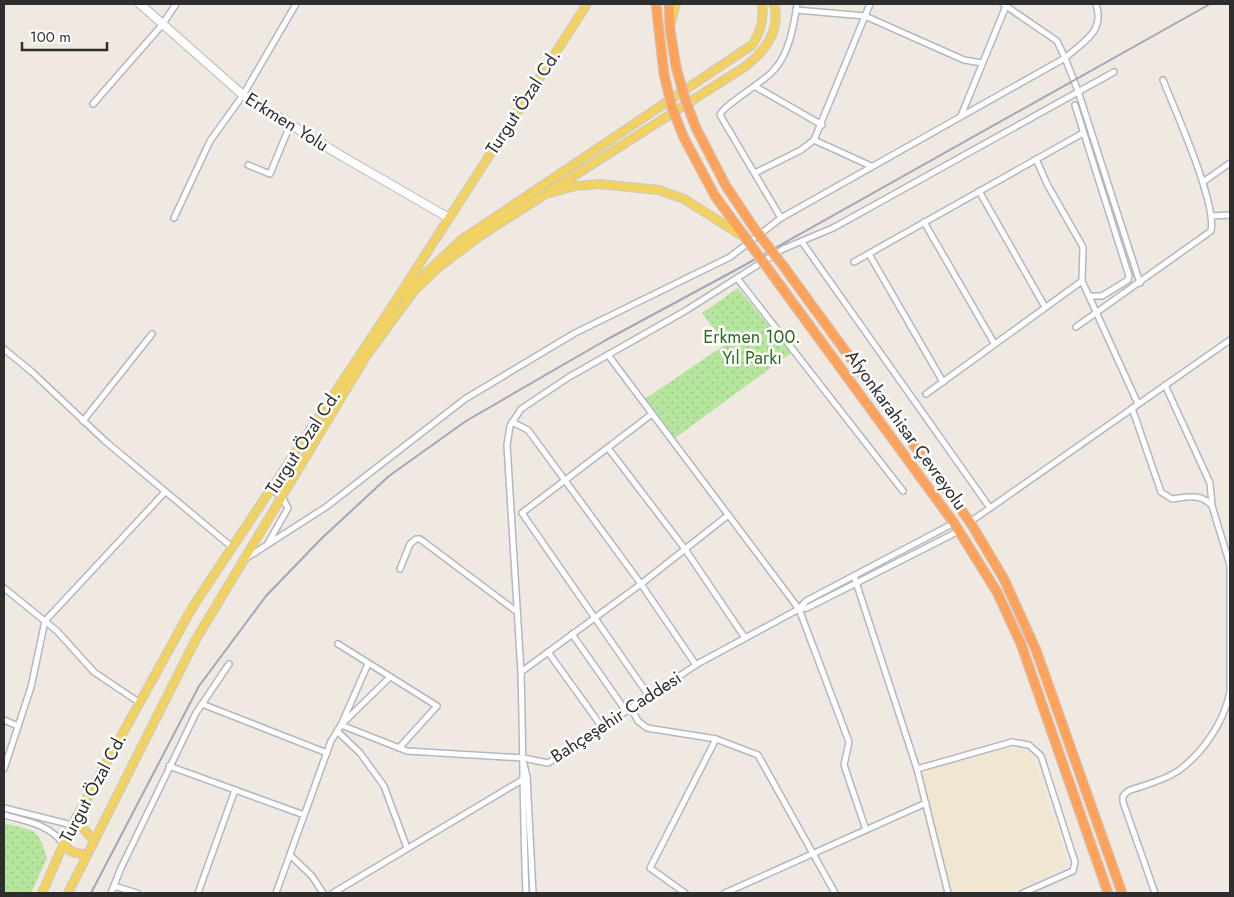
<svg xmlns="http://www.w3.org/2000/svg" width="1234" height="897" viewBox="0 0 1234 897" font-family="Jost,sans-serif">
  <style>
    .education { fill: #f0e6d1 }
    .park { fill: url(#park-dots) }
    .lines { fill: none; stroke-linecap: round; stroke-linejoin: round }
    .street-casing { stroke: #b4b7c1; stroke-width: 8 }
    .secondary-casing { stroke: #b4b7c1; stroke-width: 10 }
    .primary-casing { stroke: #c9c9c9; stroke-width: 10 }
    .highway-casing { stroke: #c9c9c9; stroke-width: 11 }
    .street { stroke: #fff; stroke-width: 5 }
    .secondary { stroke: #fff; stroke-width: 8 }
    .primary { stroke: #f2d163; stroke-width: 8 }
    .highway { stroke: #ffa35c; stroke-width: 9 }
    .rail { stroke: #a3a6b8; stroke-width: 2 }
    .highway-bridge-casing { stroke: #c9c9c9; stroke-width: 11; stroke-linecap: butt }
    .highway-bridge { stroke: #ffa35c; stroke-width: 9 }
    .labels { text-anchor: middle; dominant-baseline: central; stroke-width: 5; stroke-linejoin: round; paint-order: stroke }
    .street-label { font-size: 18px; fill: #2e2e2e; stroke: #fff }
    .park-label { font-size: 18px; fill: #2c6e1b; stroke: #fff }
  </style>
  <defs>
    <pattern id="park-dots" width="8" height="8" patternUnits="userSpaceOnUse" patternTransform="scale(1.25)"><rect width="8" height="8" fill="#b6e59e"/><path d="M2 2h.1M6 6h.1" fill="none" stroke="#9dc588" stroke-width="1.8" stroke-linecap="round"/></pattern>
  </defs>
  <rect width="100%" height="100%" fill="#efe9e1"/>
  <!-- education -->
  <polygon class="education" points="1013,746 1033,755 1068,863 1067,867 1007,893 951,893 922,776 926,770"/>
  <!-- park -->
  <g class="park">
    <polygon points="738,288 791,353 672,440 642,401 726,344 702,313"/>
    <path d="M4 823C35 832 37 825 47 858L31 893H4Z"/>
  </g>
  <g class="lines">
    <defs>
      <g id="street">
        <path d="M797 4C794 25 789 54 774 70 764 82 722 106 720 115L781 218 1065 58C1084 41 1105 32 1096 4"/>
        <polyline points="1003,4 1057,41 1065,58 1078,91 1140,283"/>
        <polyline points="796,10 865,16 964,60 982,63"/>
        <polyline points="756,87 822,125"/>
        <polyline points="93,104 162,25 176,4"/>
        <polyline points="1075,105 1129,276 1128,280 1102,296 1089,296"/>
        <polyline points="961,116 1006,6"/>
        <polyline points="814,140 871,166"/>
        <polyline points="1036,159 1047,184 1083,247 1082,281 1138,404"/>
        <polyline points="248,165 270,174 290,125"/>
        <polyline points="755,173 801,150 814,140 870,4"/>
        <polyline points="1203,182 1230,163"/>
        <polyline points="979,191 1045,307"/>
        <polyline points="1212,216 1230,215"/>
        <polyline points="174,218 210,141 243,95 296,4"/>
        <polyline points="924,222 994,343"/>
        <polyline points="802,242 990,508"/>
        <polyline points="869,254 943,382"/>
        <polyline points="854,262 1083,133"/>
        <polyline points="737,278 903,491"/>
        <path d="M1076 327 1211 231C1217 203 1175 110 1163 80"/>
        <polyline points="4,349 32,372 105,441 233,548"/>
        <polyline points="608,355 799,609 849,742 844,765 866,830"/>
        <polyline points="1165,385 1210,483 1212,505"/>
        <polyline points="926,394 1082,281"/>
        <path d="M1132 408 1161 492 1172 499C1187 497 1201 493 1212 506L1230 565V692C1224 722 1203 753 1178 771 1163 781 1144 785 1128 791L1123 796V802L1155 893"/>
        <polyline points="83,421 152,334"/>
        <polyline points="512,422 528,430 641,584 696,665"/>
        <polyline points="608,448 685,549 745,638"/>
        <polyline points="970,522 1230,340"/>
        <polyline points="267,545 288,508 282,497 271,489"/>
        <polyline points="245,559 326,507 465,399 575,333 730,257 781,218"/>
        <polyline points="400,569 410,544 416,539 420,539 517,612"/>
        <polyline points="854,576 917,769 948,893"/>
        <polyline points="4,588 57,631 94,672 140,703"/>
        <polyline points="799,609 806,601 954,523"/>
        <polyline points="572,634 626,711"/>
        <polyline points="338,644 437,706 399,748"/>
        <polyline points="548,652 602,727"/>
        <polyline points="521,672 507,445 510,426 521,409 569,377 685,311 783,249 833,228 1114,72"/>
        <polyline points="390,677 341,725 407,751 523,758 548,763 699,663 799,609 807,608 959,531"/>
        <polyline points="649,696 522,513 652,414"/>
        <polyline points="202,704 327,753"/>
        <polyline points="631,708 638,721 647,728 716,739 758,755 835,893"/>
        <polyline points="4,720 18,726"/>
        <polyline points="337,731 360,753 384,786 407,848"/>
        <polyline points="524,764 527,777 533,893"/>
        <polyline points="169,766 304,815"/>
        <polyline points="4,769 31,687 45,621 165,492"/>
        <polyline points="917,769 1012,742 1029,745 1041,756 1075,862 1073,871 1023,893"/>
        <polyline points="4,808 72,825"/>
        <path d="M4 815C25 821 50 824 63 844"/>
        <polyline points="290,855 312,876 323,893"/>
        <polyline points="114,886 137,893"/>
        <polyline points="111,893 121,868 196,713 229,664"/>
        <polyline points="198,893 235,790"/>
        <polyline points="276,893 331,741 341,725 368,664"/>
        <polyline points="333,893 527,777"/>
        <path d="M526 893C523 819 523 746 521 672L641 584 727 516"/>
        <polyline points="685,893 650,868 716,739"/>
        <polyline points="725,893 926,803"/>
      </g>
      <polyline id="secondary" points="140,4 243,95 340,155 449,218"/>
      <g id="primary">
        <polyline points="671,22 676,4"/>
        <polyline points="550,193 575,186 599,184 659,190 684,199 744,237"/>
        <path d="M404 294 461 240 752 45C761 32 764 20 762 4"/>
        <polyline points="72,825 83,828 94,841"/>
        <polyline points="63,844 72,852 87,855"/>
        <polyline points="42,893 72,825 192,608 391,308 587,4"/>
        <path d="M68 893 195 641 367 355 414 291 439 267 480 236 746 66C765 51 781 30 774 4"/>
      </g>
      <g id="highway">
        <polyline points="656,4 664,74"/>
        <polyline points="669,4 670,29 676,67"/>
        <polyline points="696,128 726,186 754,228"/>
        <polyline points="684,138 715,196 745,237"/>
        <polyline points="784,267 970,522 1004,579 1036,650 1122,893"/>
        <polyline points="774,277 954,523 997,592 1021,644 1108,893"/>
      </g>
    </defs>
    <!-- street casing -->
    <use href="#street" class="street-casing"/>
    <!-- secondary casing -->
    <use href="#secondary" class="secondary-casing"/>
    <!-- primary casing -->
    <use href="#primary" class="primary-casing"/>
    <!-- highway casing -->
    <use href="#highway" class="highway-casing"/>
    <!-- street -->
    <use href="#street" class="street"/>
    <!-- secondary -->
    <use href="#secondary" class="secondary"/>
    <!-- primary -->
    <use href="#primary" class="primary"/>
    <!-- highway -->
    <use href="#highway" class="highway"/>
    <!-- rail -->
    <polyline class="rail" points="91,893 199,686 266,596 322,538 389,476 466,421 606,340 743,266 1210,4"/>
    <defs>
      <g id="highway-bridge">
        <polyline points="676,67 685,99 696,128"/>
        <polyline points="664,74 672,108 684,138"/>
        <polyline points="754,228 784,267"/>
        <polyline points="745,237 774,277"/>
      </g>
    </defs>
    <!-- highway-bridge casing -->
    <use href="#highway-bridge" class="highway-bridge-casing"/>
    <!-- highway-bridge -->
    <use href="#highway-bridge" class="highway-bridge"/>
  </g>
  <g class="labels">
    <!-- street labels -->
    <g class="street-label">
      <text transform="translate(523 102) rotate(-57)">Turgut Özal Cd.</text>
      <text transform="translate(287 122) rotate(32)">Erkmen Yolu</text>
      <text transform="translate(906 430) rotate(54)">Afyonkarahisar Çevreyolu</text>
      <text transform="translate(303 442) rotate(-57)">Turgut Özal Cd.</text>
      <text transform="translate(616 717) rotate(-33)">Bahçeşehir Caddesi</text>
      <text transform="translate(93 788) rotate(-62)">Turgut Özal Cd.</text>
    </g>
    <!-- park labels -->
    <g class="park-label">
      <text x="752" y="337">Erkmen 100.<tspan x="752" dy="21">Yıl Parkı</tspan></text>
    </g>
  </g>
  <!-- border -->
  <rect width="1234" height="897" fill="none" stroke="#2e2e2e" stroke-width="10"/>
  <!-- scale -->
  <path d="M22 42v8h85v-8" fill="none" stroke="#2e2e2e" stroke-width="2.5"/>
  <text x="30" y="42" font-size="15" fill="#2e2e2e" stroke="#ffffff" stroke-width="4" paint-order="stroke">100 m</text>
</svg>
